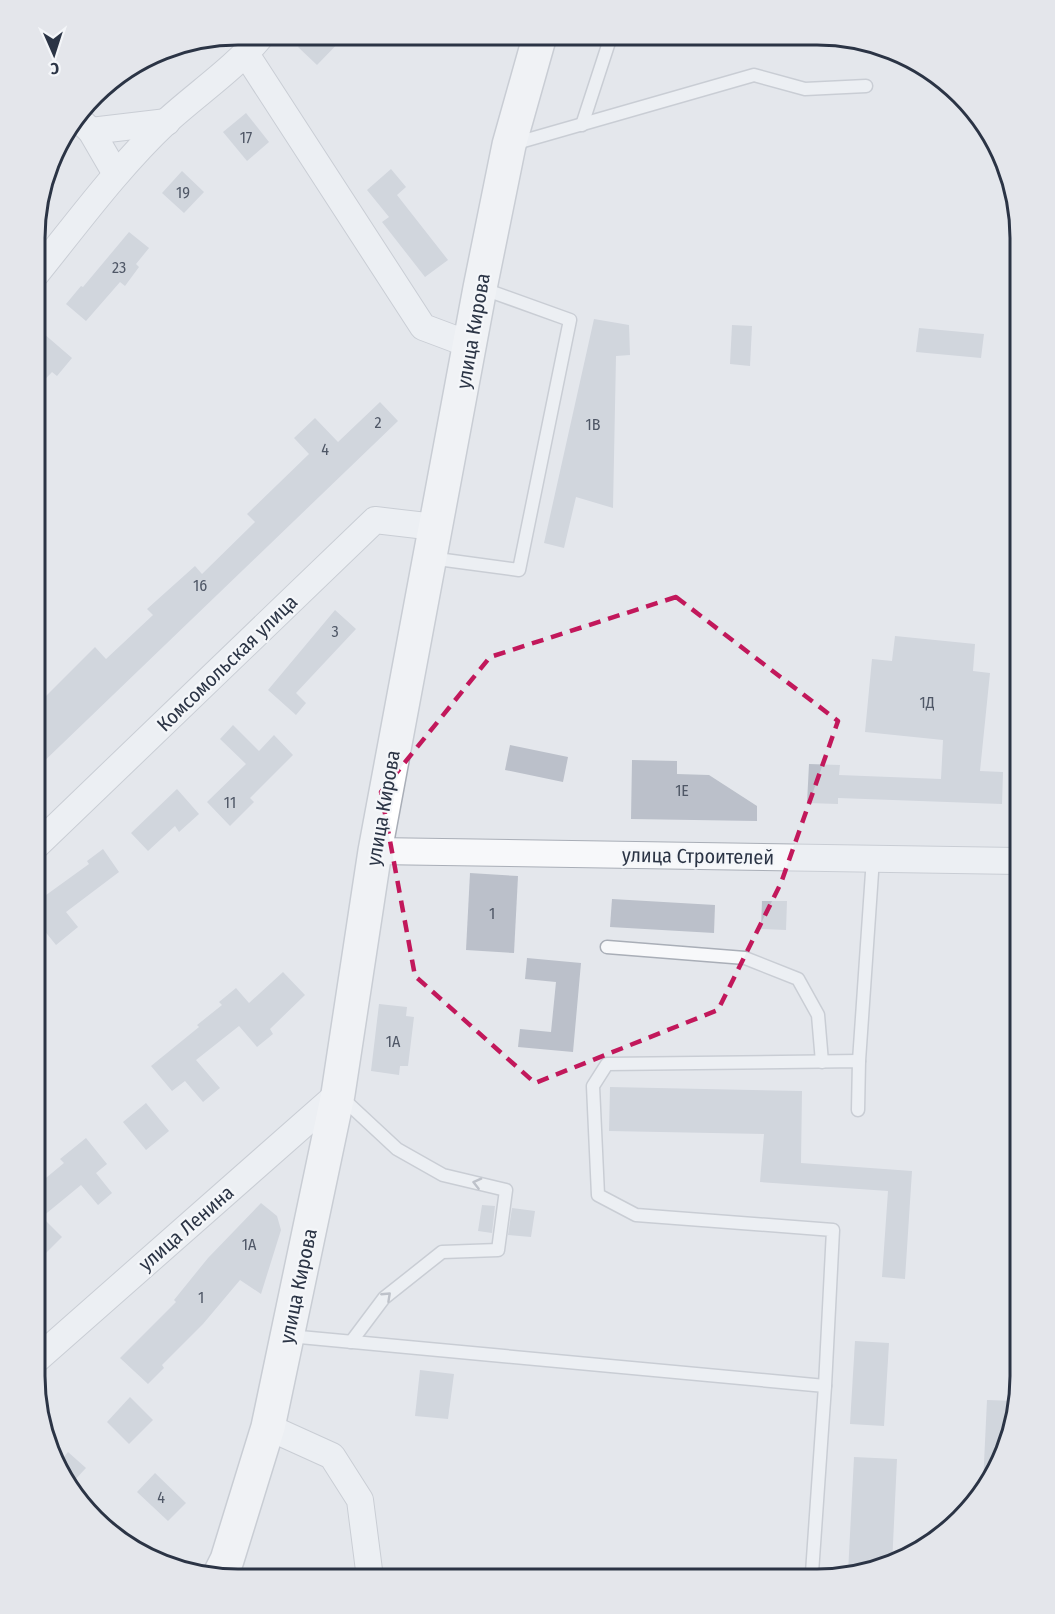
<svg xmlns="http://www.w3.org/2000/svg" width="1055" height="1614" viewBox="0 0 1055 1614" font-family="'Fira Sans Condensed',sans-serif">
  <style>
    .building { fill: #bbc0ca }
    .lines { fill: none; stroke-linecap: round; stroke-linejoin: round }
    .lane-casing { stroke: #a9aeb7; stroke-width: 15 }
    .street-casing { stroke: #a9aeb7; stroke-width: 28 }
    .secondary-casing { stroke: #a9aeb7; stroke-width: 36 }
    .lane { stroke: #f7f8fa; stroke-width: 12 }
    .street { stroke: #f7f8fa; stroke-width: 26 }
    .secondary { stroke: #fff; stroke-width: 33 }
    .oneway { stroke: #9196a0 }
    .marked { fill: none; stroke: #c2185b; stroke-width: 4.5; stroke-dasharray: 12 8; stroke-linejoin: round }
    .labels { text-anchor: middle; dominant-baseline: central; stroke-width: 4.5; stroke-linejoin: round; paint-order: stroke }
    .number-label { font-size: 16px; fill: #4f5766 }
    .street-label { font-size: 20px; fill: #2b3445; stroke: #f4f6f9 }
    .rim { fill: none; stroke: #2b3445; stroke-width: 3 }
  </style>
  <rect width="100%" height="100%" fill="#e4e7ec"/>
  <!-- building -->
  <g class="building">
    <polygon points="310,35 346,35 317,65 298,47"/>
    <polygon points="246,113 269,142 247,161 223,132"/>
    <polygon points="391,169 406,187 397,195 448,260 425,277 382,222 389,217 367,190"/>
    <polygon points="182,171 204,192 184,213 162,193"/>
    <polygon points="129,232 149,248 136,264 139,267 125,286 120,282 86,321 66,304 81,286 83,287"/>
    <polygon points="594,319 629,325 630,355 616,356 613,508 576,497 564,548 544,543"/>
    <polygon points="732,325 752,326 750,366 730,364"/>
    <polygon points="36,327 72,358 57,376 52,372 36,389"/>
    <polygon points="919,328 984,334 981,358 916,352"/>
    <polygon points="380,402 398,421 35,770 36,711 43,704 41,701 95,647 106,659 153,615 147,609 195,566 202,574 255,522 247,514 309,454 294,438 315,418 338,442"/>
    <polygon points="335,610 356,629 296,693 306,703 296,715 268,690"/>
    <polygon points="895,636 975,644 973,671 990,673 980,771 1003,772 1002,804 838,798 838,804 807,803 809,764 840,765 839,775 941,779 943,740 865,732 872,659 892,661"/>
    <polygon points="233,725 259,751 274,735 293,755 250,798 254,802 230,826 207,802 246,764 220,739"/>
    <polygon points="510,745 568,757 563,782 505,770"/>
    <polygon points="632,760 677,761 677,774 709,775 757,806 757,821 631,819"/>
    <polygon points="177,789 199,814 179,832 175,826 148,851 131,833"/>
    <polygon points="103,849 119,872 66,912 78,927 56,945 35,919 35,903 89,864 87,861"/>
    <polygon points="470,873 518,876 514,953 466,950"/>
    <polygon points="612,899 715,905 714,933 610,927"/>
    <polygon points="762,901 787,901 786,930 761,929"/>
    <polygon points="527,958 581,963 573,1052 518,1047 520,1029 551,1032 556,982 525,979"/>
    <polygon points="283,972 305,995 270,1029 273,1034 257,1047 239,1026 196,1060 220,1088 203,1102 185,1081 172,1091 151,1066 199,1027 197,1025 222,1005 219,1002 236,988 249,1003"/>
    <polygon points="379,1004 407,1007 406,1016 414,1017 408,1066 400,1066 399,1075 371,1071"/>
    <polygon points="610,1087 802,1091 801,1163 912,1171 905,1279 882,1277 888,1191 760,1182 764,1134 609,1131"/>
    <polygon points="146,1103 169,1131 146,1150 123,1122"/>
    <polygon points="86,1138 107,1164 96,1173 112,1193 98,1205 81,1185 42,1217 62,1237 35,1264 35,1187 64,1163 60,1159"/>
    <polygon points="261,1203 277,1216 281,1230 261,1294 240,1280 203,1324 162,1365 164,1368 148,1384 120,1358 176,1302 174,1300 208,1258"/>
    <polygon points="482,1205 495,1206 492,1233 478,1231"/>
    <polygon points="512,1208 535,1211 531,1237 508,1235"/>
    <polygon points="855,1341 889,1343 884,1426 850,1424"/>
    <polygon points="420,1370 454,1374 448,1419 415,1416"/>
    <polygon points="130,1397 153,1420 129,1444 107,1422"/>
    <polygon points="987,1400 1016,1401 988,1484 983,1484"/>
    <polygon points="68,1452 86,1468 72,1483 58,1464"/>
    <polygon points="854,1457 897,1459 892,1565 848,1573"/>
    <polygon points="155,1473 186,1503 168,1521 137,1492"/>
  </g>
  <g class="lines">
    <defs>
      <g id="lane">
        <polyline points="582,125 611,36"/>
        <polyline points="513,144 754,75 805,89 866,86"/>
        <polyline points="430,558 519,570 570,320 481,288"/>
        <polyline points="607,947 745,958 798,979 818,1015 822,1062"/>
        <polyline points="859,1061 873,858"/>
        <polyline points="340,1096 397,1149 443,1175 506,1190 498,1250 442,1252 384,1298 351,1342"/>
        <polyline points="289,1336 825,1386 812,1573"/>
        <polyline points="825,1386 833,1230 636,1215 598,1195 593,1086 607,1064 859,1061 858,1110"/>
      </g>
      <g id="street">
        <polyline points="246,54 423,327 471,345"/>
        <polyline points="77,118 91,131 116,174"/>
        <polyline points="91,131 167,122"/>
        <path d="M36 274C78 222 118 167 167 121 199 92 235 68 262 35"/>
        <polyline points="35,847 375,520 435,527"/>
        <polyline points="375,851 1020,861"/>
        <polyline points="35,1361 338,1094"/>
        <polyline points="268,1427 332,1456 360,1500 370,1578"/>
      </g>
      <polyline id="secondary" points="218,1578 227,1560 268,1427 338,1094 375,851 480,288 509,145 540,35"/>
    </defs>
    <!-- lane casing -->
    <use href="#lane" class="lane-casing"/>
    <!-- street casing -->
    <use href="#street" class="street-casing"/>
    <!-- secondary casing -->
    <use href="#secondary" class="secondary-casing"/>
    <!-- lane -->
    <use href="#lane" class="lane"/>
    <!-- street -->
    <use href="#street" class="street"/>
    <!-- secondary -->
    <use href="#secondary" class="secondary"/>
  </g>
  <!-- one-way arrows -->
  <defs><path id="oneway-chevron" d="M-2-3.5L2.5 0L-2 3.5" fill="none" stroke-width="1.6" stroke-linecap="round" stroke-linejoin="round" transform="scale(1.5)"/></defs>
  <g class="oneway">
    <use href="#oneway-chevron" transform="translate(477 1183) rotate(-166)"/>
    <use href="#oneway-chevron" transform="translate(387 1296) rotate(-43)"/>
  </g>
  <!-- marked area -->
  <path d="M0 0H1055V1614H0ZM676 597 838 721 781 883 718 1010 535 1083 415 976 381 792 490 657Z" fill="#e4e7ec" fill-opacity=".55" fill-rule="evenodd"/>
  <path class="marked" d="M676 597 838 721 781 883 718 1010 535 1083 415 976 381 792 490 657Z"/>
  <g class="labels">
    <!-- number labels -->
    <g class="number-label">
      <text x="246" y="137">17</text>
      <text x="183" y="192">19</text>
      <text x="119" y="267">23</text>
      <text x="378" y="422">2</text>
      <text x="593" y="424">1В</text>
      <text x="325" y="449">4</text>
      <text x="200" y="585">16</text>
      <text x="335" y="631">3</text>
      <text x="927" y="702">1Д</text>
      <text x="682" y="790">1Е</text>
      <text x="230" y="802">11</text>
      <text x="492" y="913">1</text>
      <text x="393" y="1041">1A</text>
      <text x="249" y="1244">1A</text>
      <text x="201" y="1297">1</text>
      <text x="161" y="1497">4</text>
    </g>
    <!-- street labels -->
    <g class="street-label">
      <text transform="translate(473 331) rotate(-80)">улица Кирова</text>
      <text transform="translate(227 663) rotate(-44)">Комсомольская улица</text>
      <text transform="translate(383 808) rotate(-80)">улица Кирова</text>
      <text transform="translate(698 856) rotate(1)">улица Строителей</text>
      <text transform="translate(186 1228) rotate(-41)">улица Ленина</text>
      <text transform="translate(298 1286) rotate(-78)">улица Кирова</text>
    </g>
  </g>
  <!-- crop -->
  <path d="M0 0H1055V1614H0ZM238 45H817A193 193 0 0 1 1010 238V1376A193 193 0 0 1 817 1569H238A193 193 0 0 1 45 1376V238A193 193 0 0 1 238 45Z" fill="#e4e6eb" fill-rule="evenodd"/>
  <path class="rim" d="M238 45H817A193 193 0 0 1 1010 238V1376A193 193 0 0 1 817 1569H238A193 193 0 0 1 45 1376V238A193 193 0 0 1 238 45Z"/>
  <!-- north arrow -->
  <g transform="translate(54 54) rotate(177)" stroke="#f4f6f9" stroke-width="4.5" paint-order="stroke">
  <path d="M0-4.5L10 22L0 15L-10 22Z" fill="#2b3445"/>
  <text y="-9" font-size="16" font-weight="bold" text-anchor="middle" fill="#2b3445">С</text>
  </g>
</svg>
